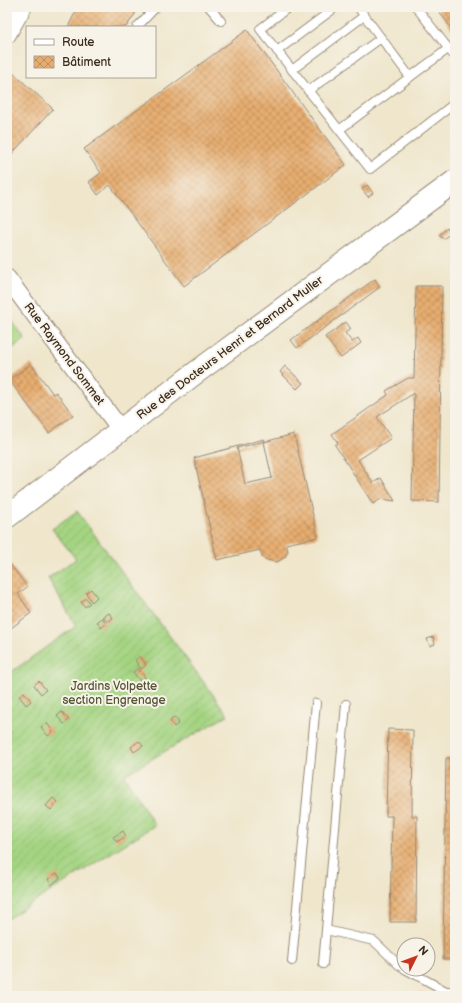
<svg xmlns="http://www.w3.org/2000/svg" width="462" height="1003" viewBox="0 0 462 1003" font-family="'Balsamiq Sans',sans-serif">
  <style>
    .garden { fill: url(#garden-furrows); stroke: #707f50 }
    .pitch { fill: #a4d482; stroke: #707f50 }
    .building { fill: url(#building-cross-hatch) }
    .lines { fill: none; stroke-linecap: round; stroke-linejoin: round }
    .lane-casing { stroke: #958875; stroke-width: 10 }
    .street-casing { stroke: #958875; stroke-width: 19 }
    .secondary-casing { stroke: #958875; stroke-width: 24 }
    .lane { stroke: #fff; stroke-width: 8 }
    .street { stroke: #fff; stroke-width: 17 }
    .secondary { stroke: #fff; stroke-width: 22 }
    .labels { text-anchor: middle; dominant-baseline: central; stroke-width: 4; stroke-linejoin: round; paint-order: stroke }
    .street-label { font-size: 12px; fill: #3b2a1e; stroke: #f7f3e8 }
    .park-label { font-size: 12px; fill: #555437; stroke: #f7f3e8 }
  </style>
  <defs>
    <pattern id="garden-furrows" width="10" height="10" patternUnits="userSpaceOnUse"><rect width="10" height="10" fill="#a4d482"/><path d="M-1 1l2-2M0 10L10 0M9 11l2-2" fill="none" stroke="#8eb670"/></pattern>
    <pattern id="building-cross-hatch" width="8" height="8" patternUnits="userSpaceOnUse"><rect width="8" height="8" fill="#e7ad6f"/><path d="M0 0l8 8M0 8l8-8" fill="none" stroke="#bc8d5b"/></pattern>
  </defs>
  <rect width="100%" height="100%" fill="#f7f3e8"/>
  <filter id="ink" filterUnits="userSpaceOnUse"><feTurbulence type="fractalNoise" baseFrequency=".025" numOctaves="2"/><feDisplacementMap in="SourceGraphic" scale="8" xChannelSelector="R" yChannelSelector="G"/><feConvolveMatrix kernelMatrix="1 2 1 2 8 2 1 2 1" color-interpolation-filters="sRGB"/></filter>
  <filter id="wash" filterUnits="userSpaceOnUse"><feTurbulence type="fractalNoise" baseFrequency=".012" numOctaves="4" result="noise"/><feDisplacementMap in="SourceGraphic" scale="16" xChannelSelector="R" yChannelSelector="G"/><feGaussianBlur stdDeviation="0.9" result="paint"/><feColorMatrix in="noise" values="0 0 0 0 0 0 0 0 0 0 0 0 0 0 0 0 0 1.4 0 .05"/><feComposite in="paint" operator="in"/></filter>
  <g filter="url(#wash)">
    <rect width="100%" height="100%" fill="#efe6cc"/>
    <!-- garden -->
    <polygon class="garden" points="77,511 228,715 124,775 155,825 7,919 7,675 76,626 48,578 76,559 52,529"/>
    <!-- pitch -->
    <polygon class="pitch" points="7,314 25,339 7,352"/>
    <g id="blocks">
      <!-- building -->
      <g class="building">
        <polygon points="78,7 136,7 135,14 126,27 68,27"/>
        <polygon points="436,7 455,7 455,31 454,32"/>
        <polygon points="247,30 346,165 184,286 110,185 98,195 89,182 101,173 84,149"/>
        <polygon points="13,73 53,109 7,159 7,93 12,88 7,83 7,80"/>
        <polygon points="367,185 373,193 368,197 362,189"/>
        <polygon points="447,228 451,233 443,239 439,235"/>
        <polygon points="375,279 380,287 297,348 291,340"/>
        <polygon points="416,286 442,286 439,502 412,501 414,393 377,417 391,438 358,460 373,483 381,478 395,501 381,499 373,504 335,445 338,443 332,434 388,395 386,391 408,378 414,378"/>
        <polygon points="346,322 351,329 345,333 352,342 358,338 361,343 341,358 325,337"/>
        <polygon points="31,364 53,394 56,392 73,415 49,433 9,380"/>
        <polygon points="285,366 303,383 297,389 280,372"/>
        <polygon points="294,434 318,537 286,544 288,551 285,557 277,562 267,560 262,557 260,550 217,560 194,458 264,439 265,441 237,448 245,484 272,478 264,442"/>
        <polygon points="7,560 27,587 18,594 31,613 7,631"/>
        <polygon points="91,589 97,597 92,602 86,593"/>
        <polygon points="86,598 90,603 85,607 81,602"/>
        <polygon points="109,613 113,618 107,622 103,617"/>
        <polygon points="102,618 106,624 101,628 97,622"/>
        <polygon points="433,637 435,644 430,646 427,639"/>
        <polygon points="140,656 146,665 141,669 135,660"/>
        <polygon points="138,668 145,677 140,681 133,672"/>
        <polygon points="39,681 46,690 41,694 34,685"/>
        <polygon points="24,692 31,701 26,705 19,696"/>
        <polygon points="62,712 69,720 64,724 57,716"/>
        <polygon points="175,717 179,723 174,727 170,721"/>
        <polygon points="47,723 53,732 48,736 41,727"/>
        <polygon points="388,729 413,730 412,816 417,816 416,922 390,922 392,816 386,816"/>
        <polygon points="139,741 143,746 134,752 131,747"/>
        <polygon points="446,758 455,758 455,959 443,959"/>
        <polygon points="53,798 58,802 51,810 46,806"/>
        <polygon points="123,831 126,836 117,842 113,837"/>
        <polygon points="57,873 60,878 51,885 48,879"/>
        <polygon points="420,992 427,996 418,996"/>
      </g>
    </g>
  </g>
  <g filter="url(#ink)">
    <use href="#blocks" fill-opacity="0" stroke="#958875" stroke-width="1"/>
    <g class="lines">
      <defs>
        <g id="lane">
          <polyline points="209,7 221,21"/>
          <polyline points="289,7 260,29 370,169 455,103"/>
          <polyline points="358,7 410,77 448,49"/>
          <polyline points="416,7 455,57"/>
          <polyline points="137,27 156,7"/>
          <polyline points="277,51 336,7"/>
          <polyline points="292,70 364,16"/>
          <polyline points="308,91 381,38"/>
          <polyline points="339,130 410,77"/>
          <polyline points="326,930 374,941 399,965 404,968"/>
          <polyline points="292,961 316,703"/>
          <polyline points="323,964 346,704"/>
          <polyline points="405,969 446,991 455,991"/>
        </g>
        <g id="street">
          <polyline points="7,35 23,7"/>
          <polyline points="7,278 121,430"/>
        </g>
        <polyline id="secondary" points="7,517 194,374 455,181"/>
      </defs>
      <!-- lane casing -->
      <use href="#lane" class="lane-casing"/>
      <!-- street casing -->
      <use href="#street" class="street-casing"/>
      <!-- secondary casing -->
      <use href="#secondary" class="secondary-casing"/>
      <!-- lane -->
      <use href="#lane" class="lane"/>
      <!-- street -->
      <use href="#street" class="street"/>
      <!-- secondary -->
      <use href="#secondary" class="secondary"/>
    </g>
  </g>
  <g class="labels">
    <!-- street labels -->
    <g class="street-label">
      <text transform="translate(230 348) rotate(-37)">Rue des Docteurs Henri et Bernard Muller</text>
      <text transform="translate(64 354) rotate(53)">Rue Raymond Sommet</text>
    </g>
    <!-- park labels -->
    <g class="park-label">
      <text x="114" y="686">Jardins Volpette<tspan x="114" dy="14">section Engrenage</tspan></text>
    </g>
  </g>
  <!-- margin -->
  <rect width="462" height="1003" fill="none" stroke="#f7f3e8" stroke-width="24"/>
  <!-- legend -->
  <rect x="26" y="26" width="130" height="52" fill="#f7f3e8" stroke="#aca397"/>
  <rect x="34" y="39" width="20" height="6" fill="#ffffff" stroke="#aca397"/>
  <text x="62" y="46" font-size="12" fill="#3b2a1e">Route</text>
  <rect x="34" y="56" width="20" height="12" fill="url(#building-cross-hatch)" stroke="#aca397"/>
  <text x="62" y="66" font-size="12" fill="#3b2a1e">Bâtiment</text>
  <!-- north arrow -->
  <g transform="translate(416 957) rotate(48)"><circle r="19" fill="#f7f3e8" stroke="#aca397"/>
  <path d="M0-3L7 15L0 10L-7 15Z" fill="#c8321e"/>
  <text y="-6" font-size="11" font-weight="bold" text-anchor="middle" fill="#3b2a1e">N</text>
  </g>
</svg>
